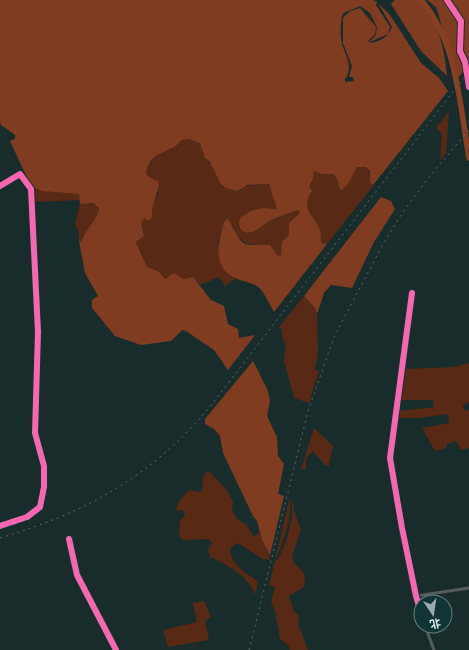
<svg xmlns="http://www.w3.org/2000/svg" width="469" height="650" viewBox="0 0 469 650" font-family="'Source Serif 4','Noto Sans SC',serif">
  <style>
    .green { fill: #582914 }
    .forest { fill: #803c20 }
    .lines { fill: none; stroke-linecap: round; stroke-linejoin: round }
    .river { stroke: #894022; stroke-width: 5.5 }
    .minor { stroke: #555c5c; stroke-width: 3 }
    .tertiary { stroke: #555c5c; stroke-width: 4 }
    .rail { stroke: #5f6969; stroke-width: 1; stroke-dasharray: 2 4; stroke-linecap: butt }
    .cycleway-casing { stroke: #113434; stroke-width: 8 }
    .cycleway { stroke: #f766af; stroke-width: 6 }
  </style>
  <rect width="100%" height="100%" fill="#192c2c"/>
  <!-- green -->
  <g class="green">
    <polygon points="449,111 446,153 440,161 442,134 436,128"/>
    <path d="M185 138 200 143 206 160C222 169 211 188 241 191L243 186 269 184 278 209 263 208 246 232 251 233 269 221 298 210 300 213 289 223V234L282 242 281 256H277L270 245C249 245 242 247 233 225L224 222 218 243 232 277 236 278 225 286 219 277 200 285 193 277 183 279C175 276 173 272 165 280L158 271 147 267 137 245 136 242 144 236 141 222 151 209V206L159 192 146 174C149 157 170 144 185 138Z"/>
    <path d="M361 166 367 167C371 173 369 181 373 186L327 244 321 243C320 239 322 233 320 230 314 214 300 210 312 191L309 186C312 181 311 175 314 171L322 174H334L338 181 340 190 343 189 357 167Z"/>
    <path d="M31 186C46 194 63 191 79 194L80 200 33 202Z"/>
    <path d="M85 203C92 203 98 204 100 211L82 242 79 241V233L75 224 80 204Z"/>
    <polygon points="304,296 315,308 317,314 318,353 315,370 319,371 309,403 294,398 284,361 286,345 282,337 282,330 279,327"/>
    <polygon points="469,363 469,402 463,405 464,411 469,410 469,448 461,450 456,441 447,444 446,448 435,451 422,428 449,423 448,414 420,418 397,418 398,411 434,407 433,400 400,400 404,369 454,367"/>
    <polygon points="314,428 333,446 329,466 325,465 313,451 306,458 306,469 301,469"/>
    <path d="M208 470 226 489 233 501 232 510 237 519 247 525 253 536 257 535 258 531 270 555 269 560 263 559 238 543 230 548C230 565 246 572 258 582L255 595C249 576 228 565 210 557L208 550 212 543 209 539 183 540 179 536 180 520 185 516 183 510 176 511 179 501 189 490 198 492 202 491 203 477Z"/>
    <path d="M290 497C291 523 285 537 275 560Z"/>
    <path d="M292 498 294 511 301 530 292 556 294 564C303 569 307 576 304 587L289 596 294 612 299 615 298 624 308 650H290L289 646 280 639 275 611 271 601 275 587 269 585 275 561 279 558 287 539 292 517Z"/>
    <polygon points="204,601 211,617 205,621 209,640 168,647 163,630 197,622 193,603"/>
  </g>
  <!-- forest -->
  <g class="forest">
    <path d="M0 0H373L377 2 376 5 390 27 388 34 370 42V41L376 35 377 27 370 13 360 6 343 13C340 23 340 34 342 44 346 58 352 62 347 77L345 78V82L354 81 353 77H349L352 66 343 43V18L350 11 360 8 376 27 375 34 368 41 372 43C382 40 388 37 392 27L378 3 390 15 421 63 439 78 448 91 373 185 370 183V171L366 167H357C352 174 349 188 340 190L338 181 334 174H322L314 171 313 179 309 186 312 191C300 210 314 214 320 230 322 232 320 239 321 243L327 244 274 312C269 304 264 291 257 286 250 282 240 281 233 277 211 265 219 241 224 222L228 219 241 241 245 244 251 245H270L277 255 281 256 282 242 289 234V223L300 213 298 210C289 213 278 217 269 221 261 226 250 239 241 229 238 225 239 222 241 217L251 211 263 208 277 209 269 184 247 185 238 191 226 188 220 183 210 162 205 158 200 143 188 139 181 140C173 154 150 148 146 174L149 177 159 182C158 195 151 204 152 217L148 221 145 218 141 222 144 236 136 242 137 245 147 267 158 271 165 279 174 273 183 279 193 277 211 300 224 306 228 324 238 329 239 338 255 335 228 370 214 350 186 331 182 330 171 341 141 345 115 336 92 308V300L98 296 85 273 79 241 82 242C84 231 100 216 99 208L93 203 80 204 79 194 42 191 31 186 10 141 15 139V135L1 125 0 121Z"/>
    <path d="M395 0H418C438 15 445 53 447 76L421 51 391 4Z"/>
    <polygon points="427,0 446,0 460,22 459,50 465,69 458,78 436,7"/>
    <polygon points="448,0 469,0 469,64 467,67 462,49 462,20"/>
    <polygon points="381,197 391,201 395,209 374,242 352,288 331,285 324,293 317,314 315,308 304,296"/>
    <polygon points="253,361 268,391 270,400 267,416 277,437 278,456 284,464 278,494 284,496 270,555 262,540 257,521 253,516 223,453 220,436 214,429 205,424 205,419"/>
  </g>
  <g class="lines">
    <!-- river -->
    <path class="river" d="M421 0C457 40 460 107 469 158"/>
    <!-- minor -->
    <g class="minor">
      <polyline points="0,186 20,174 31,189 31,208"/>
      <polyline points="412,293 390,458 402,528 416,596 421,613"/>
      <polyline points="69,539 77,575 116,650"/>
      <polyline points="416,596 469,588"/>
      <polyline points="425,626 434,650"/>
    </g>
    <!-- tertiary -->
    <g class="tertiary">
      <polyline points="447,0 461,21 460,51 465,62 469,87"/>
      <polyline points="0,526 27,517 40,507 44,487 44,466 35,433 38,332 31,208"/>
    </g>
    <!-- rail -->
    <g class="rail">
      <path d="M0 538C87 512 149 478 209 408L469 71"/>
      <polyline points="249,650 308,411 334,337 382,246 403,212 430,176 469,130"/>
    </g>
    <defs>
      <g id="cycleway">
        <polyline points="447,0 461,21 460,51 465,62 469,87"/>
        <polyline points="0,186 20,174 31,189 38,332 35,433 44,466 44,487 40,507 27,517 0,526"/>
        <polyline points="412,293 390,458 402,528 416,596 421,613"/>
        <polyline points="69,539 77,575 116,650"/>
      </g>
    </defs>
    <!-- cycleway casing -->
    <use href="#cycleway" class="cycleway-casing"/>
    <!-- cycleway -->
    <use href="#cycleway" class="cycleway"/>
  </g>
  <!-- north arrow -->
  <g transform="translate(433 614) rotate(167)"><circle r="19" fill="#113434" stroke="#638080"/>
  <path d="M0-3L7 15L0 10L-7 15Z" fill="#99acac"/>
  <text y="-6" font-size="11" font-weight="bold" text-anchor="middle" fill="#def1f1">北</text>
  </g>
</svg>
